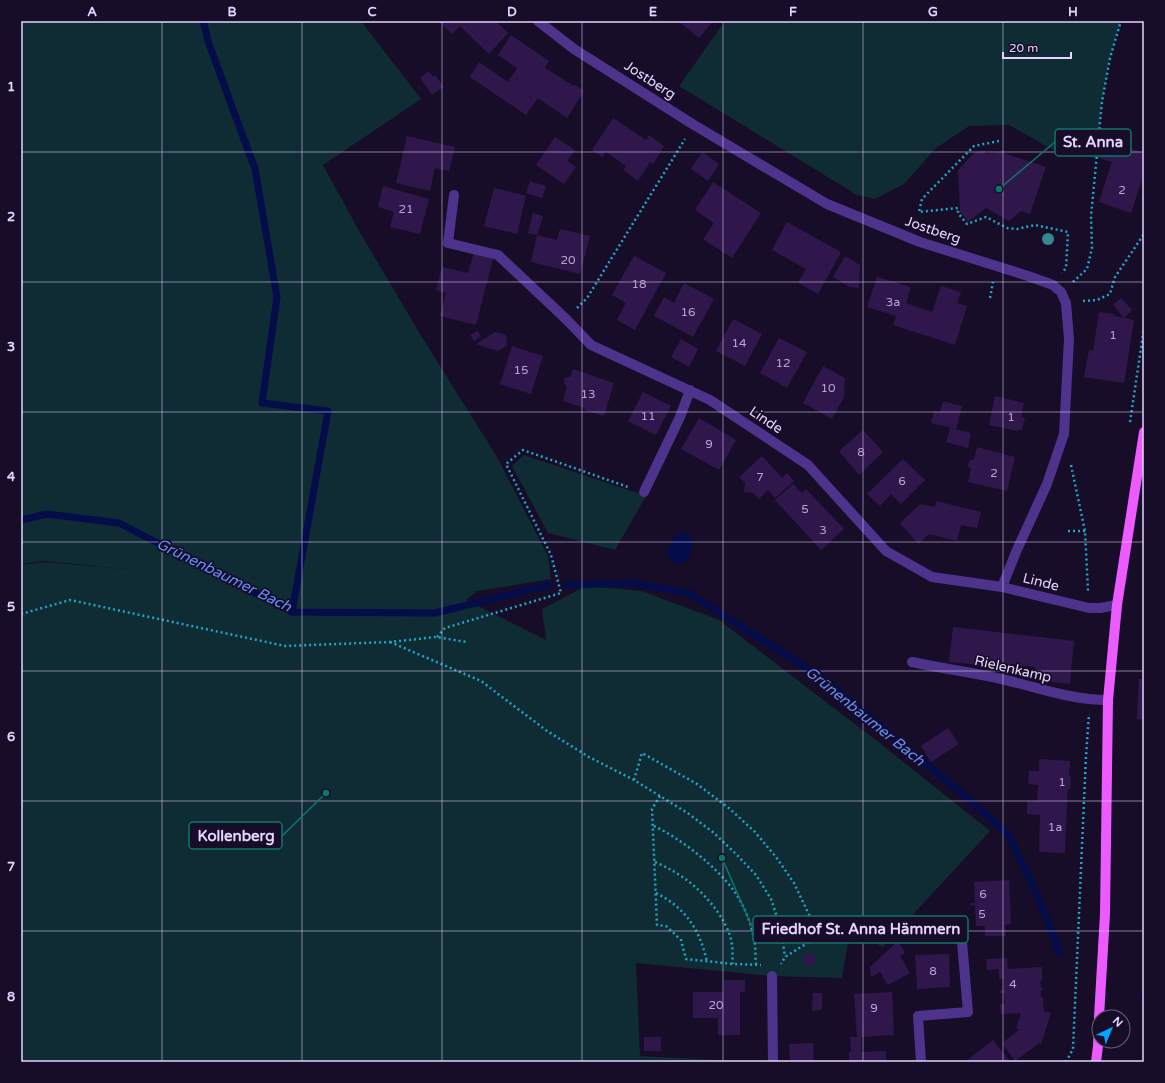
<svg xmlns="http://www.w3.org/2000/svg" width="1165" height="1083" viewBox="0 0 1165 1083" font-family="'Varela Round',sans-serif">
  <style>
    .green { fill: #0f2b33 }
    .water { fill: #040c4a }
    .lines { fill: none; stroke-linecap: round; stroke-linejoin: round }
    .stream { stroke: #040c4a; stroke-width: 7 }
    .building { fill: #2f174b }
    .path { stroke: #21a6c6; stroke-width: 2.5; stroke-dasharray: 2 3; stroke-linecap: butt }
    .lane { stroke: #4d338c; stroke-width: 10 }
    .street { stroke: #4d338c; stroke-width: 10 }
    .primary { stroke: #eb5bff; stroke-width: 10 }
    .tree { fill: #388894 }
    .grid { fill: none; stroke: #e4d4ff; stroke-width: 1; stroke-opacity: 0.55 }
    .labels { text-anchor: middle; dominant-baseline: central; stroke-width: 3.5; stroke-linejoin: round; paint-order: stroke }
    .number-label { font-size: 12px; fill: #b7a5d2 }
    .street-label { font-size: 14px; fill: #e4d4ff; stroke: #180d28 }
    .water-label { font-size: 15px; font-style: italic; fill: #628eff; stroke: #180d28 }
    .leader { fill: none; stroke: #0f766e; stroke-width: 1.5 }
    .callout-dot { fill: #0f766e; stroke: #180d28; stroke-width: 1.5 }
    .callout { fill: #180d28; stroke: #0f766e; stroke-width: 1.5 }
    .callout-label { font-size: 15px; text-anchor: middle; font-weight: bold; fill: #e4d4ff }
    .neatline { fill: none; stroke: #e4d4ff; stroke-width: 1.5 }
    .grid-label { font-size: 13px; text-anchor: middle; font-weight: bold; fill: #e4d4ff }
  </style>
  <rect width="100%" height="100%" fill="#180d28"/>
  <!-- green -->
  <g class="green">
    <polygon points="21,21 361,21 421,99 323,165 358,229 420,334 497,457 548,556 551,579 477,591 466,600 546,640 542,609 586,586 642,591 719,620 881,744 990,831 883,947 850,930 842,978 772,976 636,963 640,1056 758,1062 21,1062 21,565 44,562 126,569 44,561 21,564"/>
    <polygon points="725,21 1121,21 1110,58 1102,102 1096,158 1053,150 1009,125 969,126 936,148 904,184 875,199 857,195 679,86"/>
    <polygon points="524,455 646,496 615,550 548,533 512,466"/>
  </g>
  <!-- water -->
  <path class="water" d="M681 532 690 534C695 544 692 564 678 564 676 564 674 563 672 562L667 553C669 543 672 537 681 532Z"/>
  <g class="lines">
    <!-- stream -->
    <g class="stream">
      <polyline points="203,21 209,44 255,169 277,297 262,403 328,411 292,612"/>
      <polyline points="21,520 47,514 119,523 292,612 435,613 549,585"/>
      <polyline points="565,585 632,583 689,593 824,679 972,802 1009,835 1038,897 1060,953"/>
      <polyline points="1143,995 1144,995"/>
    </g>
  </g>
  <!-- building -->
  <g class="building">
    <polygon points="438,21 496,21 508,33 489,54 460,26 452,34"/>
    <polygon points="678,21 713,21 699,38"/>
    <polygon points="511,35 549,61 545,68 574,86 575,85 584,91 567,118 538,98 526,115 470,77 479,62 508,82 517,68 498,55"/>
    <polygon points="429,71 433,77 435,75 444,87 432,95 420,78"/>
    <polygon points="613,118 646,140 649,135 664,146 653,164 650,162 638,181 623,170 626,166 606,152 602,157 592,150"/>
    <polygon points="407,136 455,147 449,171 435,168 430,191 396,183"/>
    <polygon points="555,137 575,150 567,161 576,167 564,184 536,165"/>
    <polygon points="1106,140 1144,153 1144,173 1131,213 1099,202 1112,162 1100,158"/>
    <polygon points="1001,150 1005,151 1004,153 1046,167 1030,214 1021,211 1009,221 986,208 968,222 960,212 958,170 975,152 985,151 985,154 1000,152"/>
    <polygon points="702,152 719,164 708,181 691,169"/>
    <polygon points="530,181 546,186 542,198 526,193"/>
    <polygon points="713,182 761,213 732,258 703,239 714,223 695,210"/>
    <polygon points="383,186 429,199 420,234 390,227 394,212 378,207"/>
    <polygon points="494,188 526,196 517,234 484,226"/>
    <polygon points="533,213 543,216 537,235 528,233"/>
    <polygon points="787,222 841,252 818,294 798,283 806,269 772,250"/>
    <polygon points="560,229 590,236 580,274 531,262 537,235 557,240"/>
    <polygon points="474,253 493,259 476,325 440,316 446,293 436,290 442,267 468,273"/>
    <polygon points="634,256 666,273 635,330 617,320 626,303 612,295"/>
    <polygon points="845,256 860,265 859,288 850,287 833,277"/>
    <polygon points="877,277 911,287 906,303 932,312 941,286 961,292 957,303 967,306 955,345 893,325 896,316 867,307"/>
    <polygon points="684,283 714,299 693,337 654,316 664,297 674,303"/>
    <polygon points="1121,298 1132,310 1124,318 1134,320 1124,383 1084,377 1089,350 1093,351 1099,312 1114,314 1114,316 1124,318 1113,305"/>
    <polygon points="733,319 762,334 745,366 716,351"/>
    <polygon points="478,331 481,336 474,341 470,335"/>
    <polygon points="495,332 506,335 507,346 498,351 476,344"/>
    <polygon points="779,338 807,352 787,388 760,373"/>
    <polygon points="681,339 698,349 689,367 671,357"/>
    <polygon points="512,346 543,356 531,394 500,384"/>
    <polygon points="823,366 845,378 844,397 832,419 803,403"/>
    <polygon points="573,369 614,383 604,416 584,410 585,408 563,401 567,387 564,383 565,378 570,377"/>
    <polygon points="643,392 671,406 656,435 628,421"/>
    <polygon points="995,396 1024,403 1021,417 1025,418 1022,430 1019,429 1018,431 989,425"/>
    <polygon points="943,401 962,406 956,429 931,423 934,411 940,412"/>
    <polygon points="699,418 736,440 719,470 681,449"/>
    <polygon points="950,428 971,433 968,448 946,442"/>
    <polygon points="863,430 883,452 859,475 839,451"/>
    <polygon points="977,447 1015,457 1007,491 968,482 971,469 968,466 969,461 974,459"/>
    <polygon points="762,456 782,478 787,473 794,481 775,498 768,490 759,499 753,493 744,492 745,483 739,477"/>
    <polygon points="903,459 925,480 901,504 891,494 880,506 867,494"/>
    <polygon points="793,484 802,493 806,489 844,529 821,550 775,500"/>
    <polygon points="936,501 981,512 977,528 961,525 957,541 929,534 918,544 900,523 920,504 935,507"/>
    <polygon points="953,627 1074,641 1070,684 1034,680 1035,667 981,661 980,665 949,662"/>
    <polygon points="1139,679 1144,679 1144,720 1137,719"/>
    <polygon points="948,728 959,744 931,762 921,746"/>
    <polygon points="1039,759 1070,761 1069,776 1071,776 1070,789 1068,789 1067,804 1065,853 1039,852 1040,815 1027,814 1027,801 1037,801 1038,785 1028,784 1029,771 1039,771"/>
    <polygon points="1009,880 1011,924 1005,925 1006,936 985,936 985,926 976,926 975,905 971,905 971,903 975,903 974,882"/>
    <polygon points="898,941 905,953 900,956 910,973 888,985 880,972 871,977 870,967"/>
    <polygon points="813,953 817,963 806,967 802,957"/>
    <polygon points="949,954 950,987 917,989 915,955"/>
    <polygon points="1007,958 1008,969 1042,967 1042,981 1040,981 1041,988 1043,988 1043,990 1041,990 1041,998 1043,997 1044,1011 1051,1013 1041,1044 1039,1043 1015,1061 1002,1043 1019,1030 1016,1028 1021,1013 1001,1014 1000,1004 1005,1004 1004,993 1000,993 1000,991 1004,990 1004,979 999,979 999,969 987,970 986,959"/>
    <polygon points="724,980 745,980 745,992 740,992 740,1035 718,1035 718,1018 693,1018 693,992 724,992"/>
    <polygon points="892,992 894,1035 861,1037 861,1052 886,1051 886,1062 849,1062 849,1052 851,1052 850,1037 857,1037 854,994"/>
    <polygon points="813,993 822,993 822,1010 812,1011"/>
    <rect x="644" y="1037" width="17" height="14"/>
    <polygon points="993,1040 1010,1062 965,1062"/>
    <polygon points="813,1043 814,1062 790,1062 789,1044"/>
  </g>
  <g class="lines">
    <!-- path -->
    <g class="path">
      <polyline points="999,141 974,146 922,199 919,212 958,208 958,213 967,224 986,217 1007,228 1017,229 1035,225 1068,232 1066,268 1062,273"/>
      <polyline points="1073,282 1087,269 1092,248 1091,216 1102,102 1110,58 1121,21"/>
      <polyline points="990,298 993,282"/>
      <polyline points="1083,301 1097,300 1110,294 1115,277 1144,234"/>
      <polyline points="577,308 587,298 685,139"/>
      <polyline points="1130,422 1144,328"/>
      <polyline points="1071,465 1085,531 1088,591"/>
      <polyline points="1068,531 1085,531"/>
      <polyline points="21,614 70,600 285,646 390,642 436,637 467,642"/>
      <polyline points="437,637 445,628 561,593 551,555 506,464 523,450 628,487"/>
      <polyline points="390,642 481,681 547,731 589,757 634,780 689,814 714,833 737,855 756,875 771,899 781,929 785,957"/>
      <polyline points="634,780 642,753 697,784 730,809 755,832 776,857 794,883 813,923 809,942 785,957 781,964"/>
      <polyline points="660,796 652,809 657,925 666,926 681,940 686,959 733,964 761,965"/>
      <path d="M654 826C680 838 717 867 734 891 744 905 751 923 754 939 756 947 755 956 756 964"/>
      <path d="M655 862C683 874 704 891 721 917 726 925 731 935 732 945 733 951 732 958 733 964"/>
      <path d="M656 893C686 908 700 930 707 962"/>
      <polyline points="1066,1062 1073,1049 1086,756 1089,714"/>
    </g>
    <!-- lane -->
    <polyline class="lane" points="644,492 680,417 690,390"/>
    <!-- street -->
    <g class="street">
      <polyline points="538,21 574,49 694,125 827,204 920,242 1028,276 1053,285 1061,292 1066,303 1069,339 1064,434 1047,484 1016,552 1002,587"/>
      <polyline points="454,195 448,243 498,255 567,320 591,345 710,400 808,465 886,551 932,577 1002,587 1089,608 1100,608 1117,605"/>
      <path d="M912 662C940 668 969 672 997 678 1034 686 1069 700 1108 700"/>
      <polyline points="772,976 773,1062"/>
      <polyline points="921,1062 918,1016 968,1012 962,942"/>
    </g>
    <!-- primary -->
    <g class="primary">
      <polyline points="1099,1017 1105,914 1108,700 1117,605 1144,432"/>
      <polyline points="1096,1062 1098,1046 1099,1021"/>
    </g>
  </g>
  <!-- trees -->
  <circle class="tree" cx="1048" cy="239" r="6"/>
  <!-- grid -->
  <path class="grid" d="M162 21V1062M302 21V1062M442 21V1062M582 21V1062M723 21V1062M863 21V1062M1003 21V1062M21 152H1144M21 282H1144M21 412H1144M21 542H1144M21 671H1144M21 801H1144M21 931H1144"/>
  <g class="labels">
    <!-- number labels -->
    <g class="number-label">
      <text x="1122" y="190">2</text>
      <text x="406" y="209">21</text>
      <text x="568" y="260">20</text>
      <text x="639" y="284">18</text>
      <text x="893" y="302">3a</text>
      <text x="688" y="312">16</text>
      <text x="1113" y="335">1</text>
      <text x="739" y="343">14</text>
      <text x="783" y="363">12</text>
      <text x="521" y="370">15</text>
      <text x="828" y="388">10</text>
      <text x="588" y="394">13</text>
      <text x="648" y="416">11</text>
      <text x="1011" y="417">1</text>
      <text x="709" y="444">9</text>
      <text x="861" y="452">8</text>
      <text x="994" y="473">2</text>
      <text x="760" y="477">7</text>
      <text x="902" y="481">6</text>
      <text x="805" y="509">5</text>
      <text x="823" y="530">3</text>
      <text x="1062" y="782">1</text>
      <text x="1055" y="827">1a</text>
      <text x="983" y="894">6</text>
      <text x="982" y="914">5</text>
      <text x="933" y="971">8</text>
      <text x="1013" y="984">4</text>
      <text x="716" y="1005">20</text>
      <text x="874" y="1008">9</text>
    </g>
    <!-- street labels -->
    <g class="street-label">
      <text transform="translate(650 80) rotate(33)">Jostberg</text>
      <text transform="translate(933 230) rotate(19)">Jostberg</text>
      <text transform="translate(766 420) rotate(34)">Linde</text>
      <text transform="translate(1041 582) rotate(14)">Linde</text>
      <text transform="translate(1013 669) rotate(13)">Rielenkamp</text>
    </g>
    <!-- water labels -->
    <g class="water-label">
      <text transform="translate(224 575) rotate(26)">Grünenbaumer Bach</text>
      <text transform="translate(865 716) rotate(39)">Grünenbaumer Bach</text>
    </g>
  </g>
  <!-- callouts -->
  <path class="leader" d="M999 189L1055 142M326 793L282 836M722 858L753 929"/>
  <g class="callout-dot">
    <circle cx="999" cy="189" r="4"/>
    <circle cx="326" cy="793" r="4"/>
    <circle cx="722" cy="858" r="4"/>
  </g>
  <g class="callout">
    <rect x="1055" y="129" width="76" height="27" rx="4"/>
    <rect x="189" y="822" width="93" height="27" rx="4"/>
    <rect x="753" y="916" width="215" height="27" rx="4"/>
  </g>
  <g class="callout-label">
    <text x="1093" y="147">St. Anna</text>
    <text x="236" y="841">Kollenberg</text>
    <text x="861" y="934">Friedhof St. Anna Hämmern</text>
  </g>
  <!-- border -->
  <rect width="1165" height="1083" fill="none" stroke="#180d28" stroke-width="44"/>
  <!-- north arrow -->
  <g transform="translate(1111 1029) rotate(44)"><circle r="19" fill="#180d28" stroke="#6a5d7e"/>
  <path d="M0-3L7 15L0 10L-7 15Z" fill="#00a5ff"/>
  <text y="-6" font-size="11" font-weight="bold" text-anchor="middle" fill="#e4d4ff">N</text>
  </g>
  <!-- scale -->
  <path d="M1003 52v6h68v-6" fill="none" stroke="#e4d4ff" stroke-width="2"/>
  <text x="1009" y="52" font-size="12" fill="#e4d4ff" stroke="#180d28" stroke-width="3" paint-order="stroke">20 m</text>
  <rect x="22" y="22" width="1121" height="1039" class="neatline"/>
  <g class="grid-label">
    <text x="92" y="16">A</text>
    <text x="232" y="16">B</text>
    <text x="372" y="16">C</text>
    <text x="512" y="16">D</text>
    <text x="653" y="16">E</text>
    <text x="793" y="16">F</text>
    <text x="933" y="16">G</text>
    <text x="1073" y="16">H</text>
    <text x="11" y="91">1</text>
    <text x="11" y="221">2</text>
    <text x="11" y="351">3</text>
    <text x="11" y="481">4</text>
    <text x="11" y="611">5</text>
    <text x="11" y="741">6</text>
    <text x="11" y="871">7</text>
    <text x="11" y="1001">8</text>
  </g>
</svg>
